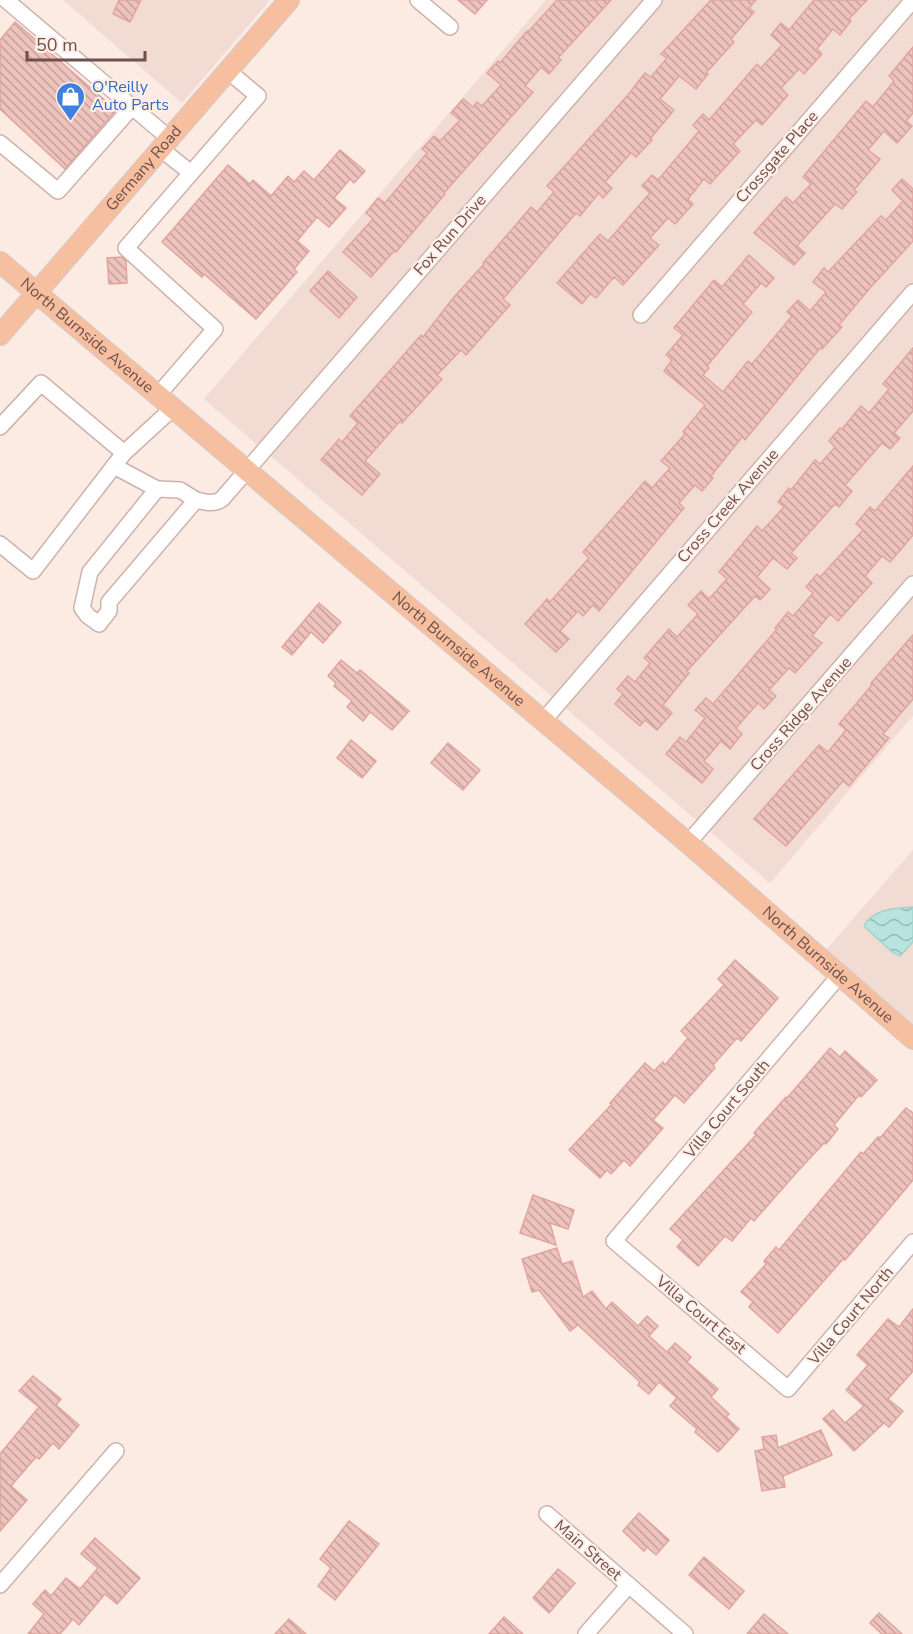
<svg xmlns="http://www.w3.org/2000/svg" width="913" height="1634" viewBox="0 0 913 1634" font-family="'Nunito Sans',sans-serif">
  <style>
    .residential { fill: #f2dbd2 }
    .water { fill: url(#water-waves); stroke: #a0d4ce; stroke-width: 1.5 }
    .building { fill: url(#building-back-hatch); stroke: #e0a69e; stroke-width: 1.5 }
    .lines { fill: none; stroke-linecap: round; stroke-linejoin: round }
    .minor-casing { stroke: #cdb3ad; stroke-width: 18 }
    .major-casing { stroke: #d4cac9; stroke-width: 22 }
    .minor { stroke: #fff; stroke-width: 15 }
    .major { stroke: #f6bf9f; stroke-width: 20 }
    .labels { text-anchor: middle; dominant-baseline: central; stroke-width: 4.5; stroke-linejoin: round; paint-order: stroke }
    .shop-label { font-size: 16px; fill: #366cbe; stroke: #fef0e9; text-anchor: start }
    .street-label { font-size: 16px; fill: #714f4b; stroke: #fef0e9 }
  </style>
  <defs>
    <pattern id="water-waves" width="16" height="10" patternUnits="userSpaceOnUse" patternTransform="scale(1.5)"><rect width="16" height="10" fill="#b9e3de"/><path d="M0 5q4-4 8 0t8 0" fill="none" stroke="#9bbab6"/></pattern>
    <pattern id="building-back-hatch" width="6" height="6" patternUnits="userSpaceOnUse" patternTransform="scale(1.5)"><rect width="6" height="6" fill="#eec3bd"/><path d="M-1 5l2 2M0 0l6 6M5-1l2 2" fill="none" stroke="#c5a19c"/></pattern>
  </defs>
  <rect width="100%" height="100%" fill="#fbebe3"/>
  <!-- residential -->
  <g class="residential">
    <polygon points="63,0 270,0 182,103"/>
    <polygon points="546,0 913,0 913,716 770,883 204,399"/>
    <polygon points="913,850 913,1039 819,958"/>
  </g>
  <!-- water -->
  <path class="water" d="M913 907V942L900 956 892 952 864 926C872 909 896 908 913 907Z"/>
  <!-- building -->
  <g class="building">
    <polygon points="119,0 141,0 130,22 113,14"/>
    <polygon points="458,0 487,0 475,14"/>
    <polygon points="557,0 611,0 558,58 561,60 549,74 541,67 525,86 533,92 444,193 445,194 396,252 394,251 371,277 343,252 373,219 366,213 378,198 385,203 427,153 422,149 434,136 440,141 460,120 451,113 463,99 473,107 477,102 482,106 501,85 487,73 498,61 500,63 527,31 528,32"/>
    <polygon points="711,0 756,0 749,8 754,12 731,39 734,42 706,73 708,74 696,89 679,76 660,99 674,110 650,139 652,140 636,157 631,153 605,182 612,188 603,198 599,193 580,216 576,213 503,299 510,305 466,355 461,350 437,375 442,379 402,423 400,421 365,461 380,474 362,495 321,460 339,439 342,442 358,423 350,416 421,335 423,337 454,297 484,264 483,263 531,207 537,212 554,192 547,186 627,96 645,73 651,77 667,58 661,54"/>
    <polygon points="814,0 867,0 849,19 851,21 840,35 833,29 817,49 822,54 804,74 799,69 781,88 788,95 762,125 756,120 733,144 740,151 710,184 704,179 688,199 693,204 675,224 668,218 650,238 659,245 623,285 614,277 596,298 590,294 582,304 557,283 600,234 608,241 650,193 642,186 652,175 658,180 699,131 693,125 703,114 709,120 757,64 761,68 782,45 771,35 781,23 789,30"/>
    <polygon points="15,22 116,110 65,169 0,109 0,40"/>
    <polygon points="913,47 913,113 906,121 912,126 897,143 884,131 868,150 880,159 854,190 857,192 842,209 835,204 797,246 805,253 794,265 754,233 786,197 793,203 811,184 803,177 866,101 873,107 894,81 889,76"/>
    <polygon points="340,150 365,171 354,183 350,179 334,198 346,208 329,227 317,217 297,241 309,251 294,269 297,272 256,319 204,274 202,277 162,242 228,165 250,184 253,180 271,196 288,176 294,182 304,171 314,180"/>
    <polygon points="902,179 913,189 913,241 870,288 839,325 842,327 822,349 821,347 745,440 742,437 711,476 713,478 702,491 695,485 679,503 684,508 599,611 593,605 583,616 578,611 560,631 569,639 556,652 525,624 547,599 550,602 589,558 583,552 645,481 652,488 670,468 661,461 685,434 683,432 705,405 664,371 672,360 666,355 683,335 674,328 714,280 722,287 749,255 774,278 766,287 761,283 743,304 752,312 707,366 709,368 703,375 723,392 748,361 752,364 792,316 787,312 798,300 810,311 826,292 813,282 824,268 828,272 881,216 886,220 903,201 892,190"/>
    <polygon points="122,257 126,261 127,283 109,284 107,258"/>
    <polygon points="328,271 357,297 339,318 310,291"/>
    <polygon points="913,348 913,411 894,433 900,438 890,449 882,443 845,485 852,491 839,507 835,504 791,553 797,558 787,569 773,558 757,577 770,589 760,600 755,596 687,671 689,673 663,705 672,713 657,730 645,720 640,726 615,704 623,694 617,689 628,676 635,682 650,663 644,658 669,629 677,637 698,614 688,605 701,591 709,599 727,579 719,572 757,526 762,531 784,507 778,502 789,488 791,490 815,460 820,464 835,447 829,441 840,428 842,429 861,406 869,413 889,389 883,384"/>
    <polygon points="913,466 913,535 890,562 882,556 865,576 872,583 838,621 830,614 812,636 822,643 795,673 789,668 769,690 776,696 764,709 758,703 736,728 742,734 730,749 721,741 704,761 713,769 702,783 666,754 680,737 686,742 705,718 695,710 706,698 713,704 777,629 775,628 788,612 793,616 813,593 806,587 817,574 820,577 863,530 856,524 870,507 875,511"/>
    <polygon points="319,603 341,622 323,643 311,632 292,655 282,647"/>
    <polygon points="913,635 913,699 883,734 889,738 849,786 843,781 786,846 754,819 819,745 828,752 846,730 839,724 872,685 871,683"/>
    <polygon points="341,660 357,673 360,670 409,711 392,730 370,712 363,721 347,707 352,701 334,686 336,683 328,676"/>
    <polygon points="351,740 376,761 362,778 337,758"/>
    <polygon points="448,743 480,770 463,790 431,763"/>
    <polygon points="735,960 778,998 741,1041 737,1038 713,1065 715,1068 684,1103 675,1095 653,1120 663,1128 630,1166 624,1160 611,1174 607,1170 600,1178 569,1150 612,1104 610,1103 645,1063 654,1071 663,1062 665,1065 688,1038 681,1031 724,985 718,979"/>
    <polygon points="830,1048 840,1057 845,1051 877,1080 861,1097 859,1095 834,1125 838,1129 826,1144 824,1143 797,1172 754,1221 751,1218 732,1241 725,1236 698,1266 677,1247 683,1240 670,1229 756,1135 754,1133 786,1097 787,1098"/>
    <polygon points="906,1108 913,1113 913,1180 865,1237 845,1260 843,1259 778,1333 749,1307 753,1302 741,1292 766,1264 764,1261 776,1247 779,1250 861,1152 863,1154 878,1137 880,1138"/>
    <polygon points="533,1195 574,1210 568,1229 550,1223 556,1245 520,1233"/>
    <polygon points="557,1248 562,1264 572,1261 583,1297 592,1291 606,1309 612,1302 638,1326 647,1316 658,1326 649,1336 667,1352 675,1343 691,1357 687,1362 718,1389 711,1397 729,1414 726,1417 739,1429 718,1452 695,1432 697,1429 670,1406 677,1398 659,1382 649,1394 638,1385 640,1382 578,1325 570,1331 539,1290 532,1292 522,1259"/>
    <polygon points="913,1309 913,1371 888,1399 903,1411 889,1427 884,1423 854,1451 823,1419 833,1410 845,1423 864,1406 846,1390 868,1365 857,1355 888,1319 899,1327"/>
    <polygon points="33,1376 61,1399 56,1405 79,1425 59,1449 53,1443 39,1459 36,1457 11,1486 27,1500 0,1531 0,1454 39,1407 19,1391"/>
    <polygon points="821,1430 832,1455 783,1476 785,1487 762,1491 755,1451 764,1449 762,1437 776,1435 778,1448"/>
    <polygon points="639,1513 669,1540 656,1555 647,1547 644,1551 623,1531"/>
    <polygon points="349,1521 379,1544 335,1600 318,1586 331,1568 320,1559"/>
    <polygon points="95,1538 140,1578 117,1604 105,1594 79,1625 73,1619 60,1634 28,1634 44,1614 33,1604 45,1590 51,1596 66,1578 80,1589 98,1568 81,1554"/>
    <polygon points="704,1557 744,1591 729,1609 689,1575"/>
    <polygon points="558,1569 575,1583 549,1613 533,1598"/>
    <polygon points="879,1613 902,1634 882,1634 870,1623"/>
    <polygon points="764,1614 788,1634 747,1634"/>
    <polygon points="504,1617 523,1634 489,1634"/>
    <polygon points="289,1619 306,1634 275,1634"/>
  </g>
  <g class="lines">
    <defs>
      <g id="minor">
        <polyline points="6,0 170,139"/>
        <polyline points="418,0 450,27"/>
        <polyline points="0,143 58,191 132,107"/>
        <polyline points="161,149 191,173"/>
        <polyline points="641,315 913,0"/>
        <polyline points="158,395 215,329 126,248 258,96 228,71"/>
        <polyline points="0,427 41,383 124,453"/>
        <path d="M114 466 157 489 90 572 82 608 88 616 99 624 109 611V602L196 500C206 502 214 505 222 499L654 0"/>
        <polyline points="157,489 180,490 196,500"/>
        <polyline points="0,544 33,571 124,453 173,408"/>
        <polyline points="543,721 913,292"/>
        <polyline points="688,843 913,584"/>
        <polyline points="839,976 614,1241 788,1389 913,1242"/>
        <polyline points="547,1514 685,1634"/>
        <polyline points="0,1585 116,1451"/>
        <polyline points="586,1634 629,1585"/>
      </g>
      <g id="major">
        <path id="s1" d="M0 262 688 843 913 1039"/>
        <path id="s2" d="M0 335 289 0"/>
      </g>
    </defs>
    <!-- minor casing -->
    <use href="#minor" class="minor-casing"/>
    <!-- major casing -->
    <use href="#major" class="major-casing"/>
    <!-- minor -->
    <use href="#minor" class="minor"/>
    <!-- major -->
    <use href="#major" class="major"/>
  </g>
  <!-- icons -->
  <defs>
    <symbol id="shop-pin" viewBox="-11 -11 22 30"><path d="M0 17L-7.5 6A9.5 9.5 0 1 1 7.5 6Z" fill="#3f7fe0" stroke="#fef0e9"/><path d="M-5-2.5h2.3a2.7 3.5 0 0 1 5.4 0H5L5.5 6h-11ZM-1.5-2.5h3a1.5 2.3 0 0 0-3 0Z" fill="#fff"/></symbol>
  </defs>
  <g fill-rule="evenodd">
    <use href="#shop-pin" x="54" y="80" width="33" height="45"/>
  </g>
  <g class="labels">
    <!-- shop labels -->
    <g class="shop-label">
      <text x="92" y="87">O'Reilly<tspan x="92" dy="18">Auto Parts</tspan></text>
    </g>
    <!-- street labels -->
    <g class="street-label">
      <text transform="translate(777 157) rotate(-49)">Crossgate Place</text>
      <text stroke="none"><textPath href="#s2" startOffset="220">Germany Road</textPath></text>
      <text transform="translate(450 235) rotate(-49)">Fox Run Drive</text>
      <text stroke="none"><textPath href="#s1" startOffset="114">North Burnside Avenue</textPath></text>
      <text transform="translate(728 506) rotate(-49)">Cross Creek Avenue</text>
      <text stroke="none"><textPath href="#s1" startOffset="600">North Burnside Avenue</textPath></text>
      <text transform="translate(801 714) rotate(-49)">Cross Ridge Avenue</text>
      <text stroke="none"><textPath href="#s1" startOffset="1086">North Burnside Avenue</textPath></text>
      <text transform="translate(727 1109) rotate(-50)">Villa Court South</text>
      <text transform="translate(701 1315) rotate(40)">Villa Court East</text>
      <text transform="translate(851 1316) rotate(-50)">Villa Court North</text>
      <text transform="translate(588 1550) rotate(41)">Main Street</text>
    </g>
  </g>
  <!-- scale -->
  <path d="M27 51v9h118v-9" fill="none" stroke="#714f4b" stroke-width="3"/>
  <text x="36" y="51" font-size="18" fill="#714f4b" stroke="#fef0e9" stroke-width="4.5" paint-order="stroke">50 m</text>
</svg>
